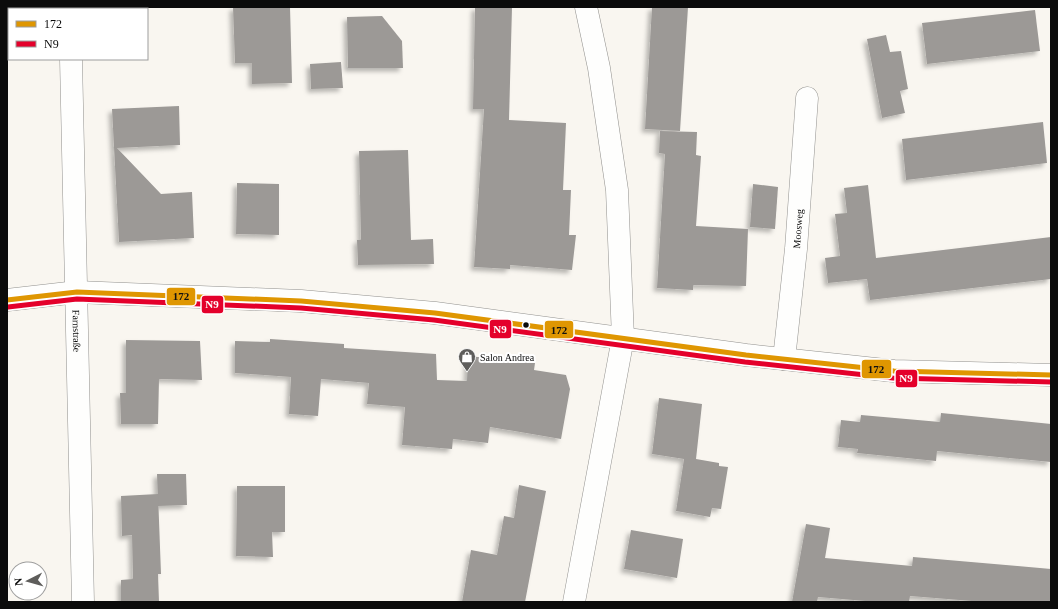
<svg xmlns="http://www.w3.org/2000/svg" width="1058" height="609" viewBox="0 0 1058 609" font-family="'Times New Roman',serif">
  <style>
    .building { fill: #9c9996; filter: url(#shadow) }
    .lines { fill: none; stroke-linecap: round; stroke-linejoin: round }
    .minor-casing { stroke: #92918e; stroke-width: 23 }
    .minor { stroke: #fefefd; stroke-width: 22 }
    .bus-1-casing { stroke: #fff; stroke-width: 8 }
    .bus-2-casing { stroke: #fff; stroke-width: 8 }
    .bus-1 { stroke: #df9601; stroke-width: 5 }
    .bus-2 { stroke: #e4002b; stroke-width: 5 }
    .bus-dot { fill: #0b0b0b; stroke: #fff; stroke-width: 1.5 }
    .labels { text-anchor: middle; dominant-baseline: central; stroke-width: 4; stroke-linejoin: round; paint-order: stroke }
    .street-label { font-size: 10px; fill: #0b0b0b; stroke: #fff }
    .poi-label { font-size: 10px; fill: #0b0b0b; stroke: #fff; text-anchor: start }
    .line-badge { stroke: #fff; stroke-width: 1.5 }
    .badge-label { font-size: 11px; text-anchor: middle; font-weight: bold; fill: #fff }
    .pale-badge-label { font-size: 11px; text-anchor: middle; font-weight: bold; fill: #111 }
  </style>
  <defs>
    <filter id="shadow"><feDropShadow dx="-3.5" dy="3.5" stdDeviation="2" flood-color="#0004"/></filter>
  </defs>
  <rect width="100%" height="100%" fill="#f9f6f0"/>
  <!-- building -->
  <g class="building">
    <polygon points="233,7 290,7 292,83 252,84 252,63 235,63"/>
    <polygon points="475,7 512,7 509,120 566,123 563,190 571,190 569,235 576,235 572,270 510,265 510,269 474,267 484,109 473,109"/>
    <polygon points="652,7 688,7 680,131 645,129"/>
    <polygon points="1035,10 1040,51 927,64 922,23"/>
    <polygon points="382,16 402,41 403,68 348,68 347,17"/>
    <polygon points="886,35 890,52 901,51 908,89 900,91 905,113 882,118 867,39"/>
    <polygon points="341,62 343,88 311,89 310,64"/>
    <polygon points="179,106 180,145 117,148 161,194 192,192 194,238 119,242 112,109"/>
    <polygon points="1043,122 1047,163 906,180 902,139"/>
    <polygon points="660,131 697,132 696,155 701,156 696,226 748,229 746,286 693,285 693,290 657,288 665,154 659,153"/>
    <polygon points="408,150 411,240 433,239 434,264 358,265 357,240 361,240 359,151"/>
    <polygon points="237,183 279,184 279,235 236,234"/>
    <polygon points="753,184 778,187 775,229 750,227"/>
    <polygon points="868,185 876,258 1051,237 1051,279 870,300 867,279 828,283 825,258 840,256 835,214 847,213 844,188"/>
    <polygon points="270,339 344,344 344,348 436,354 437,380 467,381 468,356 535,363 534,370 566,375 570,389 561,439 490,427 488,443 453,439 452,449 402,445 405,407 367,404 369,383 321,379 318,416 289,414 291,377 235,373 235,341 270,342"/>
    <polygon points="126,340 200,341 202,380 159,379 158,424 121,424 120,393 126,393"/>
    <polygon points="659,398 702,404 696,459 719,463 719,466 728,467 721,509 712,508 710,517 676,511 684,459 652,454"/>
    <polygon points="941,413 1051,424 1051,462 937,451 936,461 857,453 858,449 838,447 841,420 860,422 861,415 940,422"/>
    <polygon points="157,474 186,474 187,505 158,506"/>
    <polygon points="519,485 546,491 525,602 462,602 471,550 497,555 504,516 514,518"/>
    <polygon points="237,486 285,486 285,532 272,532 273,557 236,556"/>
    <polygon points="158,494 161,574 158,574 159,602 121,602 121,580 133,579 132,535 122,536 121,496"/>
    <polygon points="806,524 830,528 825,558 912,566 913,557 1051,569 1051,602 984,602 910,596 909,602 877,602 818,597 817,602 792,602"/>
    <polygon points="631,530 683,539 677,578 624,569"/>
  </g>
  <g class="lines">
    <defs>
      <g id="minor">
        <polyline points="70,7 70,9"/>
        <path id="s1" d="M71 59 83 602"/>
        <polyline points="7,300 77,292 301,301 435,313 746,355 894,371 1051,375"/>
        <path id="s2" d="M784 359 796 249 807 98"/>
        <polyline points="574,602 623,338 617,190 599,68 586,7"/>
      </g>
    </defs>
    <!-- minor casing -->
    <use href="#minor" class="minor-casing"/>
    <!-- minor -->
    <use href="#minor" class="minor"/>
    <defs>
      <polyline id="bus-1" points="7,300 77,292 301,301 435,313 746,355 894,371 1051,375"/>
      <polyline id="bus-2" points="8,307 77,299 301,308 434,320 745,362 893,378 1051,382"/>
    </defs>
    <!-- bus-1 casing -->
    <use href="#bus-1" class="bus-1-casing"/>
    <!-- bus-2 casing -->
    <use href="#bus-2" class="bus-2-casing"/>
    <!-- bus-1 -->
    <use href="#bus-1" class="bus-1"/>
    <!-- bus-2 -->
    <use href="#bus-2" class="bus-2"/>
  </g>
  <!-- icons -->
  <defs>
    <symbol id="shop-pin" viewBox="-11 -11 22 30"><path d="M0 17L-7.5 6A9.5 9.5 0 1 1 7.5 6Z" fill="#5e5d5b" stroke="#fff"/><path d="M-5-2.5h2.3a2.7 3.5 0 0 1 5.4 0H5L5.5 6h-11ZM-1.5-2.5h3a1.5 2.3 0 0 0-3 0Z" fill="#fff"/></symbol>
  </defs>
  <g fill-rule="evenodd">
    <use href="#shop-pin" x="457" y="347" width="20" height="27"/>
  </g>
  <!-- markers -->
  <circle class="bus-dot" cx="526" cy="325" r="3.5"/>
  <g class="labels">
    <!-- street labels -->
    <g class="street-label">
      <text stroke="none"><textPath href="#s2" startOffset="131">Moosweg</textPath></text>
      <text stroke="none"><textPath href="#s1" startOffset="272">Farnstraße</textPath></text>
    </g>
    <!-- poi labels -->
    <g class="poi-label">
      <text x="480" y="357">Salon Andrea</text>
    </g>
  </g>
  <g class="line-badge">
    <rect x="166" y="287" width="30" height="19" rx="4" fill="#df9601"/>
    <rect x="201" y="295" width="23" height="19" rx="4" fill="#e4002b"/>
    <rect x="489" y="319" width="23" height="20" rx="4" fill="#e4002b"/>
    <rect x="544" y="320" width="30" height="19" rx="4" fill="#df9601"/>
    <rect x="861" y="359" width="31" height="20" rx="4" fill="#df9601"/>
    <rect x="895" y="369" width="23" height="19" rx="4" fill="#e4002b"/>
  </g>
  <g class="badge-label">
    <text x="212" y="308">N9</text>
    <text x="500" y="333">N9</text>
    <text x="906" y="382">N9</text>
  </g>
  <g class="pale-badge-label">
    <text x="181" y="300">172</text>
    <text x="559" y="334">172</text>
    <text x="876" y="373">172</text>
  </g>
  <!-- border -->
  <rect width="1058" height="609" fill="none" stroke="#0b0b0b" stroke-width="16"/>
  <!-- legend -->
  <rect x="8" y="8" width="140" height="52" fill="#ffffff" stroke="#9d9d9d"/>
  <rect x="16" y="21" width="20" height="6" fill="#df9601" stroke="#9d9d9d"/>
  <text x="44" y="28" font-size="12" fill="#0b0b0b">172</text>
  <rect x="16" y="41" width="20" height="6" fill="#e4002b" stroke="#9d9d9d"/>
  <text x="44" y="48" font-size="12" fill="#0b0b0b">N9</text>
  <!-- north arrow -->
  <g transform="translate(28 581) rotate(264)"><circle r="19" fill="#ffffff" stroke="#9d9d9d"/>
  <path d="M0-3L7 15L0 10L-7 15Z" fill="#5e5d5b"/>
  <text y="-6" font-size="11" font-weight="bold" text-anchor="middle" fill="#0b0b0b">N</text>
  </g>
</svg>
